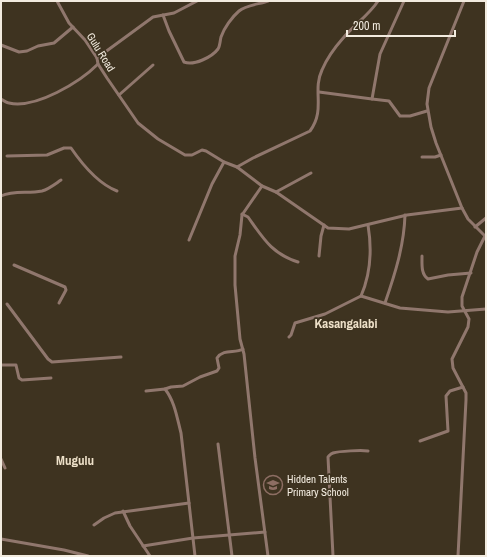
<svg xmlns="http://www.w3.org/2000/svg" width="487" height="557" viewBox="0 0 487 557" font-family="'Archivo Narrow',sans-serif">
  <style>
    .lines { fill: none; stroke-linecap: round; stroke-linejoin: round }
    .street { stroke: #90776d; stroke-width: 3 }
    .labels { text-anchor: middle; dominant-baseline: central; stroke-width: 3.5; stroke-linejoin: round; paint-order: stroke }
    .street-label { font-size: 11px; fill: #f2ebdf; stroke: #3e3320 }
    .poi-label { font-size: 11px; fill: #f2ebdf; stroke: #3e3320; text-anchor: start }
    .quarter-label { font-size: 13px; font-weight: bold; fill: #eee1c9; stroke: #3e3320 }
  </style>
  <rect width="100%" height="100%" fill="#3e3320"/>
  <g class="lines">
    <!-- street -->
    <g class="street">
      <polyline points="57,1 69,23 85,40 97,58 98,64 107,78 138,123 158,139 185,155 192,155 202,150 206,151 224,162 237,167 262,186 276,192 328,228 349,229 407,215 462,208"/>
      <polyline points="464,1 429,88 427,104 431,127 436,143 462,208 468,219 486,237"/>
      <path d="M163 15 169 31 184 62C194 66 212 57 218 49 220 46 220 41 221 37 224 28 232 17 239 11 246 5 260 4 268 1"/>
      <polyline points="1,45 19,52 27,51 38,46 54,43 73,27"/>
      <polyline points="97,58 153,17 174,13 197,1"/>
      <polyline points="319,92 372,99 380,54 404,1"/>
      <polyline points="119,95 153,65"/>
      <path d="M1 99C3 100 6 103 9 103 36 109 80 82 98 64"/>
      <polyline points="372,99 389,101 400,116 410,116 427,111"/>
      <path d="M7 156 47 155 64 148H71C82 164 99 184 117 191"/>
      <polyline points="422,157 435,157 441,155"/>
      <path d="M237 167 253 158 310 131C326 109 312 91 322 70 327 58 336 46 344 37 355 24 369 15 378 1"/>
      <polyline points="262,186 242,215 240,235 235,256 235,285 240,339 244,354 255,458 268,556"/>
      <polyline points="276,192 311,173"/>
      <path d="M1 196C14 190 28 194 42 191 49 189 55 184 61 180"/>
      <path d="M242 214 248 217C263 238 272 254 298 262"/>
      <polyline points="475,227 486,218"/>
      <polyline points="189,240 212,184 224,162"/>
      <polyline points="319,256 321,236 324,225"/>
      <path d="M422 256C422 265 421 274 428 279L448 275 471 273"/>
      <polyline points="14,265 65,287 66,290 59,303"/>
      <path d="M361 296C371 273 372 249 368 225"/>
      <path d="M385 303C395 274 404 246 405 215"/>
      <polyline points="7,304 48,359 52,362 121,357"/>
      <polyline points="289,337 291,335 295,323 325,314 361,296 400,308 448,312 486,309"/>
      <polyline points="1,365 16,365 19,378 22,380 51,378"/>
      <path d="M165 389 171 387 183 386 200 377 217 371 219 368 217 358C224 348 235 354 243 349"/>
      <path d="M146 391 165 389C175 402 177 418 181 433L195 556"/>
      <polyline points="420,441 448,431 446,396 450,391 463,387"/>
      <polyline points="218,444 232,556"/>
      <polyline points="1,459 5,468"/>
      <polyline points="123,511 130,526 150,556"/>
      <polyline points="94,525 104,518 115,513 189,503"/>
      <polyline points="1,539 64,550 88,556"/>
      <polyline points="143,546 193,538 265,532"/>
      <path d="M333 556 328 457C330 455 330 454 333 453 339 451 362 450 368 451"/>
      <polyline points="458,556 466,400 466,393 453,368 452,359 468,327 469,319 462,306 462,297 477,252 485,236"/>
    </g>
  </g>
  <!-- icons -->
  <defs>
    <symbol id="school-ring" viewBox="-11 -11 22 22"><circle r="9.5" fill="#3e3320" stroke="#8d6e63" stroke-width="1.5"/><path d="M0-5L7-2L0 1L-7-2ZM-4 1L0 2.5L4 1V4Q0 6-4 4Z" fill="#8d6e63"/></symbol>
  </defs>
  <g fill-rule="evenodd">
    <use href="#school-ring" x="262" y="474" width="22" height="22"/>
  </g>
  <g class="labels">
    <!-- street labels -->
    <g class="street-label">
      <text transform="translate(101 52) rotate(58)">Gulu Road</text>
    </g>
    <!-- poi labels -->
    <g class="poi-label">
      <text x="287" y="479">Hidden Talents<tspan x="287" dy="13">Primary School</tspan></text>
    </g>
    <!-- quarter labels -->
    <g class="quarter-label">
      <text x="346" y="323">Kasangalabi</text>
      <text x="75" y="460">Mugulu</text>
    </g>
  </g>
  <!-- border -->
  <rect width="487" height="557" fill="none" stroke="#f2ebdf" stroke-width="4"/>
  <!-- scale -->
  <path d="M347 30v6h108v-6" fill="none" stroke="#f2ebdf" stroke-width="2"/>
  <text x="353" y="30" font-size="12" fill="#f2ebdf" stroke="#3e3320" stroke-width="3" paint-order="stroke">200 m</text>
</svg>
